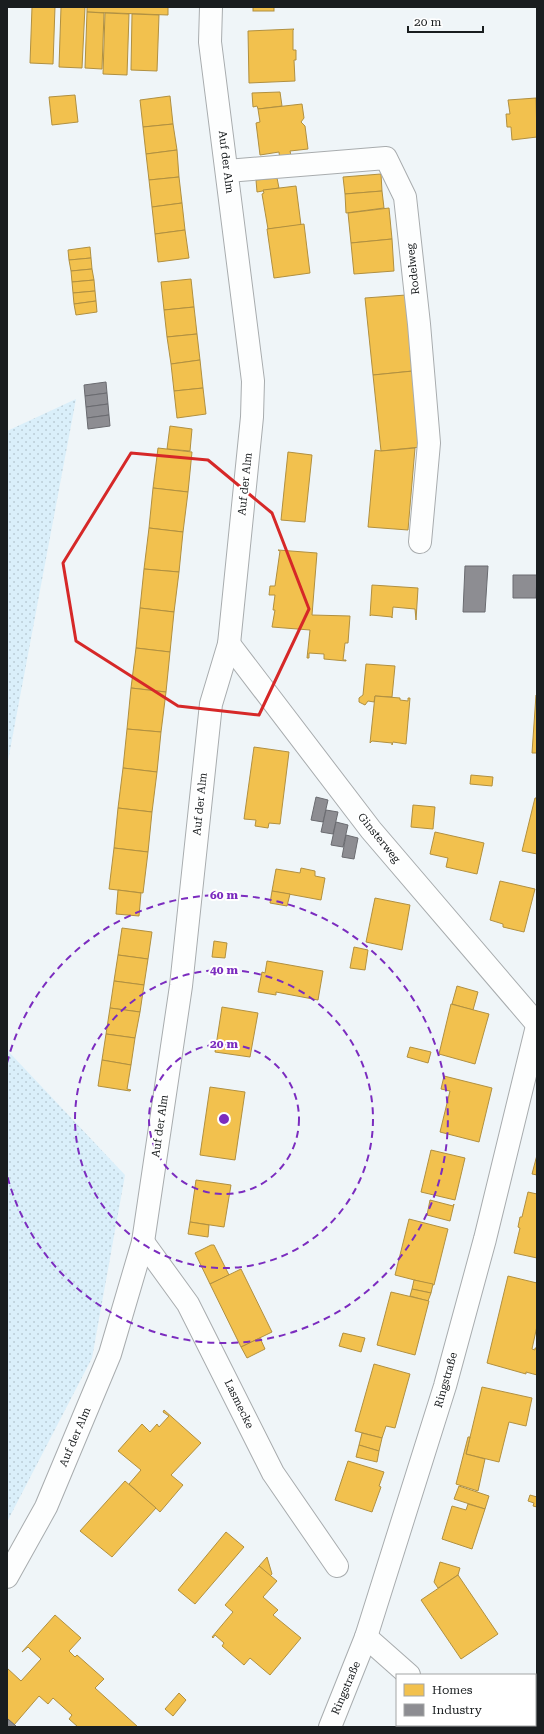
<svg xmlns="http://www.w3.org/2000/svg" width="544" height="1734" viewBox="0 0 544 1734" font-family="'Roboto Serif',serif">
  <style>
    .grass { fill: url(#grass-dots) }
    .homes { fill: #f2c14e; stroke: #b19040 }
    .industry { fill: #8d8d92; stroke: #6a6b70 }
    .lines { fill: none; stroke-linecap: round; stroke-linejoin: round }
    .street-casing { stroke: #a8acae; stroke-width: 24 }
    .street { stroke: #fdfefe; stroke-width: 22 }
    .marked { fill: none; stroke: #d62828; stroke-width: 3; stroke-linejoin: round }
    .ring { fill: none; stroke: #7b2cbf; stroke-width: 2; stroke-dasharray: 7 5 }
    .labels { text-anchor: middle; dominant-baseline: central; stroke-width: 4; stroke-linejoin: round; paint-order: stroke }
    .street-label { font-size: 11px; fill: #191d1f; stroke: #fff }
    .centre { fill: #7b2cbf; stroke: #fff; stroke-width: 2 }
    .ring-label { font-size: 12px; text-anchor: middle; font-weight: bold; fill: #7b2cbf; stroke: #fff; stroke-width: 4; stroke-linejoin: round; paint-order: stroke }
  </style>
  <defs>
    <pattern id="grass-dots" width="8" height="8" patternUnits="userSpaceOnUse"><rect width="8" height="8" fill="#daeffa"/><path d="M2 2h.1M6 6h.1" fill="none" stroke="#baccd6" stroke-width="1.8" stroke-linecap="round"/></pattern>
  </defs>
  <rect width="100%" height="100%" fill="#eff5f8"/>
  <!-- grass -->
  <g class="grass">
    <polygon points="76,399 7,766 7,431"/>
    <polygon points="7,1050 125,1175 92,1358 7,1522"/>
  </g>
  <!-- homes -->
  <g class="homes">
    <polygon points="32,7 55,7 53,64 30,63"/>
    <polygon points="61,7 85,7 82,68 59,67"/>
    <polygon points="87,7 168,7 168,15 87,12"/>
    <rect x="253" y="7" width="21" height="4"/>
    <polygon points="87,12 104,13 102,69 85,68"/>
    <polygon points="105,13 129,14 127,75 103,74"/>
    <polygon points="132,14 159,15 157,71 131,70"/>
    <polygon points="294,29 293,30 293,50 296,50 296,60 294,60 295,81 249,83 248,31"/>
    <polygon points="280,92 282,106 258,109 257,106 253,107 252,93"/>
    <polygon points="75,95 78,122 52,125 49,97"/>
    <polygon points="170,96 173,124 143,127 140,100"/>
    <polygon points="536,98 537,137 512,140 511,127 507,127 506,114 510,114 508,100"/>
    <polygon points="302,104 304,118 301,122 305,126 308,149 290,151 292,160 280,161 279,152 260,155 256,123 260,122 258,109"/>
    <polygon points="173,124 177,150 146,154 143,127"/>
    <polygon points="177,150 179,177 149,180 146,154"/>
    <polygon points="381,174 382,191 345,194 343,177"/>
    <polygon points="179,177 182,203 152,207 149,180"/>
    <polygon points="277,178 279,188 257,192 256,180"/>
    <polygon points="296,186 301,225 268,229 262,194 264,193 263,190"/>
    <polygon points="382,191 384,208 346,213 345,194"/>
    <polygon points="182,203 185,230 155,234 152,207"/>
    <polygon points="389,208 392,239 351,243 348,213"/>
    <polygon points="304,224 310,273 274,278 267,229"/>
    <polygon points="185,230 189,258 158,262 155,234"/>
    <polygon points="392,239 394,271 354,274 351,243"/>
    <polygon points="90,247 91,258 69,260 68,250"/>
    <polygon points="91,258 92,269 71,271 69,260"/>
    <polygon points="92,269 94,280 72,282 71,271"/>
    <polygon points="191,279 194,307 164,310 161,282"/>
    <polygon points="94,280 95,291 73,293 72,282"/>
    <polygon points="95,291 96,301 74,304 73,293"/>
    <polygon points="406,295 413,371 373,375 365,298"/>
    <polygon points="96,301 97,312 76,315 74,304"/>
    <polygon points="194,307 197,334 167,337 164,310"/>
    <polygon points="197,334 200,360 171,364 167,337"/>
    <polygon points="200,360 203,388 174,391 171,364"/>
    <polygon points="413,371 421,447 381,451 373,375"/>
    <polygon points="203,388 206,414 177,418 174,391"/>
    <polygon points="170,426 192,429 190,451 167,449"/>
    <polygon points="158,448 192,452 188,492 153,488"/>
    <polygon points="415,448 408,530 368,527 375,450 381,451"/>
    <polygon points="288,452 312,455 305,522 281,520"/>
    <polygon points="153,488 188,492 183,532 149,528"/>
    <polygon points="149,528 183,532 179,572 144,569"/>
    <polygon points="278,550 317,553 312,615 350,616 348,643 345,643 343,660 346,660 346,661 324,659 324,654 309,653 309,658 307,658 310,630 272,627 275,610 273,610 275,595 269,595 270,586 275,586 280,551"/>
    <polygon points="144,569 179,572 174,612 140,608"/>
    <polygon points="372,585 418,588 416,620 415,609 393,607 392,618 392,617 371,615 370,616"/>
    <polygon points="140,608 174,612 170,652 136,648"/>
    <polygon points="136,648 170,652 166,692 131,688"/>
    <polygon points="366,664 395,666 392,697 375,696 374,702 368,701 365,705 359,702 359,698 363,695"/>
    <polygon points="131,688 166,692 161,732 127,729"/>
    <polygon points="536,695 537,695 537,753 532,753"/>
    <polygon points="375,696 400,698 400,700 408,701 408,698 410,698 406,744 393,742 392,745 392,743 372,741 370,743"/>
    <polygon points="127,729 161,732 157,772 123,768"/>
    <polygon points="254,747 289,752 280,824 269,823 268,828 255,826 256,820 244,819"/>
    <polygon points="123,768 157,772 152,812 118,808"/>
    <polygon points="471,775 493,777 492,786 470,784"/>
    <polygon points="535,798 537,798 537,854 522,851"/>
    <polygon points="413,805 435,807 433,829 411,827"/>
    <polygon points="118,808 152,812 148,852 114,848"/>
    <polygon points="435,832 484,843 477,874 446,867 448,858 430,854"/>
    <polygon points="114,848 148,852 143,893 109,889"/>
    <polygon points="301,868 315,871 315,876 325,878 321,900 272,891 276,869 300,873"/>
    <polygon points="500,881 535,889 524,932 503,927 503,924 490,920"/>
    <polygon points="118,890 141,893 139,916 116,914"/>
    <polygon points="272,891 290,894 287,906 270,903"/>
    <polygon points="375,898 410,905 402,950 366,942"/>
    <polygon points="122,928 152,932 148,959 118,955"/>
    <polygon points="214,941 227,943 225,958 212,957"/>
    <polygon points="354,947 368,950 365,970 350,968"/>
    <polygon points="118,955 148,959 144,985 114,981"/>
    <polygon points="267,961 323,971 318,1000 276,992 276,995 258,992 262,972 265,973"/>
    <polygon points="114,981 144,985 140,1012 110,1008"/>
    <polygon points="457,986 478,992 473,1010 452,1004"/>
    <polygon points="451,1004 489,1014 475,1064 439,1054"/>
    <polygon points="222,1007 258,1013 250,1057 215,1052"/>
    <polygon points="110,1008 140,1012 135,1038 106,1034"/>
    <polygon points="106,1034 135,1038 131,1065 102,1060"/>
    <polygon points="410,1047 431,1052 428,1063 407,1057"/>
    <polygon points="102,1060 131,1065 127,1089 131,1090 130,1091 98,1086"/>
    <polygon points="444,1076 492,1088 479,1142 440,1132 450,1091 441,1089"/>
    <polygon points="210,1087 245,1092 235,1160 200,1155"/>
    <polygon points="431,1150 465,1158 455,1200 421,1192"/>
    <polygon points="537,1155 537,1175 532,1174"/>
    <polygon points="196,1180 231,1185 224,1227 190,1222"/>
    <polygon points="528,1192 537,1194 537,1258 514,1253 520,1228 518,1227 520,1217 522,1217"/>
    <polygon points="430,1200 453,1206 454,1204 450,1221 427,1215"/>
    <polygon points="409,1219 448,1229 434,1285 395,1275"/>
    <polygon points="190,1222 209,1225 208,1237 188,1234"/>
    <polygon points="211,1245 214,1245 229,1275 210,1284 195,1253"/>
    <polygon points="241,1269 272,1332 241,1347 210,1284"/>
    <polygon points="508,1276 537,1283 537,1326 532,1349 535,1350 535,1348 537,1348 537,1375 526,1372 526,1374 487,1363"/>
    <polygon points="414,1280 433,1284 431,1293 412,1289"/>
    <polygon points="412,1289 431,1293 428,1301 410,1296"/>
    <polygon points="391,1292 429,1301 415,1355 377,1345"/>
    <polygon points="343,1333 365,1338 361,1352 339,1346"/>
    <polygon points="260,1338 265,1349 247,1358 241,1347"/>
    <polygon points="374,1364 410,1374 395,1428 386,1426 382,1438 355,1431"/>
    <polygon points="482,1387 532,1398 526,1426 509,1422 499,1462 466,1454"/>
    <polygon points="164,1410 201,1443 171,1475 183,1485 160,1512 129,1484 141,1470 118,1451 142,1424 150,1432 157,1424 159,1427 169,1416 163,1412"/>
    <polygon points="362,1433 382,1438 379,1451 359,1445"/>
    <polygon points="468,1437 470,1437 466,1454 485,1459 478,1491 456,1484"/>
    <polygon points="359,1445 379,1451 377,1462 356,1457"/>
    <polygon points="348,1461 384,1472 379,1486 381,1487 372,1512 335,1500"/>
    <polygon points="125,1481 156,1508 112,1557 80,1531"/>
    <polygon points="459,1486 489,1496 485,1509 454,1499"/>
    <polygon points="530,1495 537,1497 537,1507 533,1506 534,1503 528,1501"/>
    <polygon points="468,1504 485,1509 472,1549 442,1539 452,1506 466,1510"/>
    <polygon points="226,1532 244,1547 195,1604 178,1590"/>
    <polygon points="267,1557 272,1574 270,1576 259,1566"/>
    <polygon points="440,1562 460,1568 458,1575 438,1588 434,1582"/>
    <polygon points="259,1566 277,1581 263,1597 278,1610 273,1615 301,1638 270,1675 250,1658 244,1665 222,1646 224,1643 215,1635 213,1638 212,1637 233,1612 225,1605"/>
    <polygon points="458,1575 498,1634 461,1659 421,1600"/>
    <polygon points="55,1615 81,1638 69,1651 75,1657 77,1655 104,1679 95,1688 138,1727 78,1727 69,1719 72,1715 53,1698 48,1704 39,1696 14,1725 7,1718 7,1668 21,1681 41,1659 28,1647 22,1652"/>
    <polygon points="179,1693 186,1700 173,1716 165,1709"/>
    <polygon points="537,1715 537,1727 507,1727 510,1725 535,1725 535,1716"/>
  </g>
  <!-- industry -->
  <g class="industry">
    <polygon points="106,382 107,393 85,396 84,385"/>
    <polygon points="107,393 108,404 86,407 85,396"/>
    <polygon points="108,404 109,415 87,418 86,407"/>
    <polygon points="109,415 110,426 88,429 87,418"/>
    <polygon points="465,566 488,566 485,612 463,612"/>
    <polygon points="513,575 537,575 536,598 513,598"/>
    <polygon points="316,797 328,800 323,822 311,820"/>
    <polygon points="326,810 338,812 333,834 321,832"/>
    <polygon points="336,822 348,825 343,847 331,845"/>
    <polygon points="346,835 358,838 354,859 342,857"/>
    <polygon points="8,1719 16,1726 15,1727 7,1727"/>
  </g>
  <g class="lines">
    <defs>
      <g id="street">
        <polyline points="227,171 386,158 405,197 419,324 429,443 420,542"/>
        <polyline points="229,644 371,830 537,1024"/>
        <polyline points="143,1242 188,1304 273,1473 337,1566"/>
        <polyline points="7,1577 46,1507 110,1354 143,1242 181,986 211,704 229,644 252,417 253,381 210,42 211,7"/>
        <polyline points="366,1637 409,1675"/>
        <polyline points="446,1725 447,1727"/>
        <polyline points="330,1727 366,1637 445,1386 485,1239 537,1026"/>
      </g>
    </defs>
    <!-- street casing -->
    <use href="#street" class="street-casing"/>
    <!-- street -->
    <use href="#street" class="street"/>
  </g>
  <!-- marked area -->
  <path class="marked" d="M131 453 208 460 272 513 309 609 259 715 178 706 76 641 63 563Z"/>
  <!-- distance rings -->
  <g class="ring">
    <circle cx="224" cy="1119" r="75"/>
    <circle cx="224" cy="1119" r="149"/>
    <path d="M7 1063A224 224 0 1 1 7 1175"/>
  </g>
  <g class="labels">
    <!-- street labels -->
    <g class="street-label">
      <text transform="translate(226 162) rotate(83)">Auf der Alm</text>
      <text transform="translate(413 269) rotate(-96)">Rodelweg</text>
      <text transform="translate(245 484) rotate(-84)">Auf der Alm</text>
      <text transform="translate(200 804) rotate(-84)">Auf der Alm</text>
      <text transform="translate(379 838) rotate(51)">Ginsterweg</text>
      <text transform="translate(160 1126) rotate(-82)">Auf der Alm</text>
      <text transform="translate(446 1380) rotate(-74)">Ringstraße</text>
      <text transform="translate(239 1404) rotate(64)">Lasmecke</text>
      <text transform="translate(75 1437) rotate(-67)">Auf der Alm</text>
      <text transform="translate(346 1688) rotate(-67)">Ringstraße</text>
    </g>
  </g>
  <circle cx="224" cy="1119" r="6" class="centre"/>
  <g class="ring-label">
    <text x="224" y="899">60 m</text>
    <text x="224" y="974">40 m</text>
    <text x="224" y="1048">20 m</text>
  </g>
  <!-- border -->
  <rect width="544" height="1734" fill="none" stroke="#191d1f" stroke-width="16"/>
  <!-- legend -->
  <rect x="396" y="1674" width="140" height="52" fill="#ffffff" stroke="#a3a5a5"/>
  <rect x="404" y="1684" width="20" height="12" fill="#f2c14e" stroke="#a3a5a5"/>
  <text x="432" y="1694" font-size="12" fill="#191d1f">Homes</text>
  <rect x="404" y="1704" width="20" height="12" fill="#8d8d92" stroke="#a3a5a5"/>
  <text x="432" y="1714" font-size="12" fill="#191d1f">Industry</text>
  <!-- scale -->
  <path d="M408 26v6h75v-6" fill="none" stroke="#191d1f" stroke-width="2"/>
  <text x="414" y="26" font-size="12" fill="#191d1f" stroke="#ffffff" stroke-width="3" paint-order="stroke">20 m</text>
</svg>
